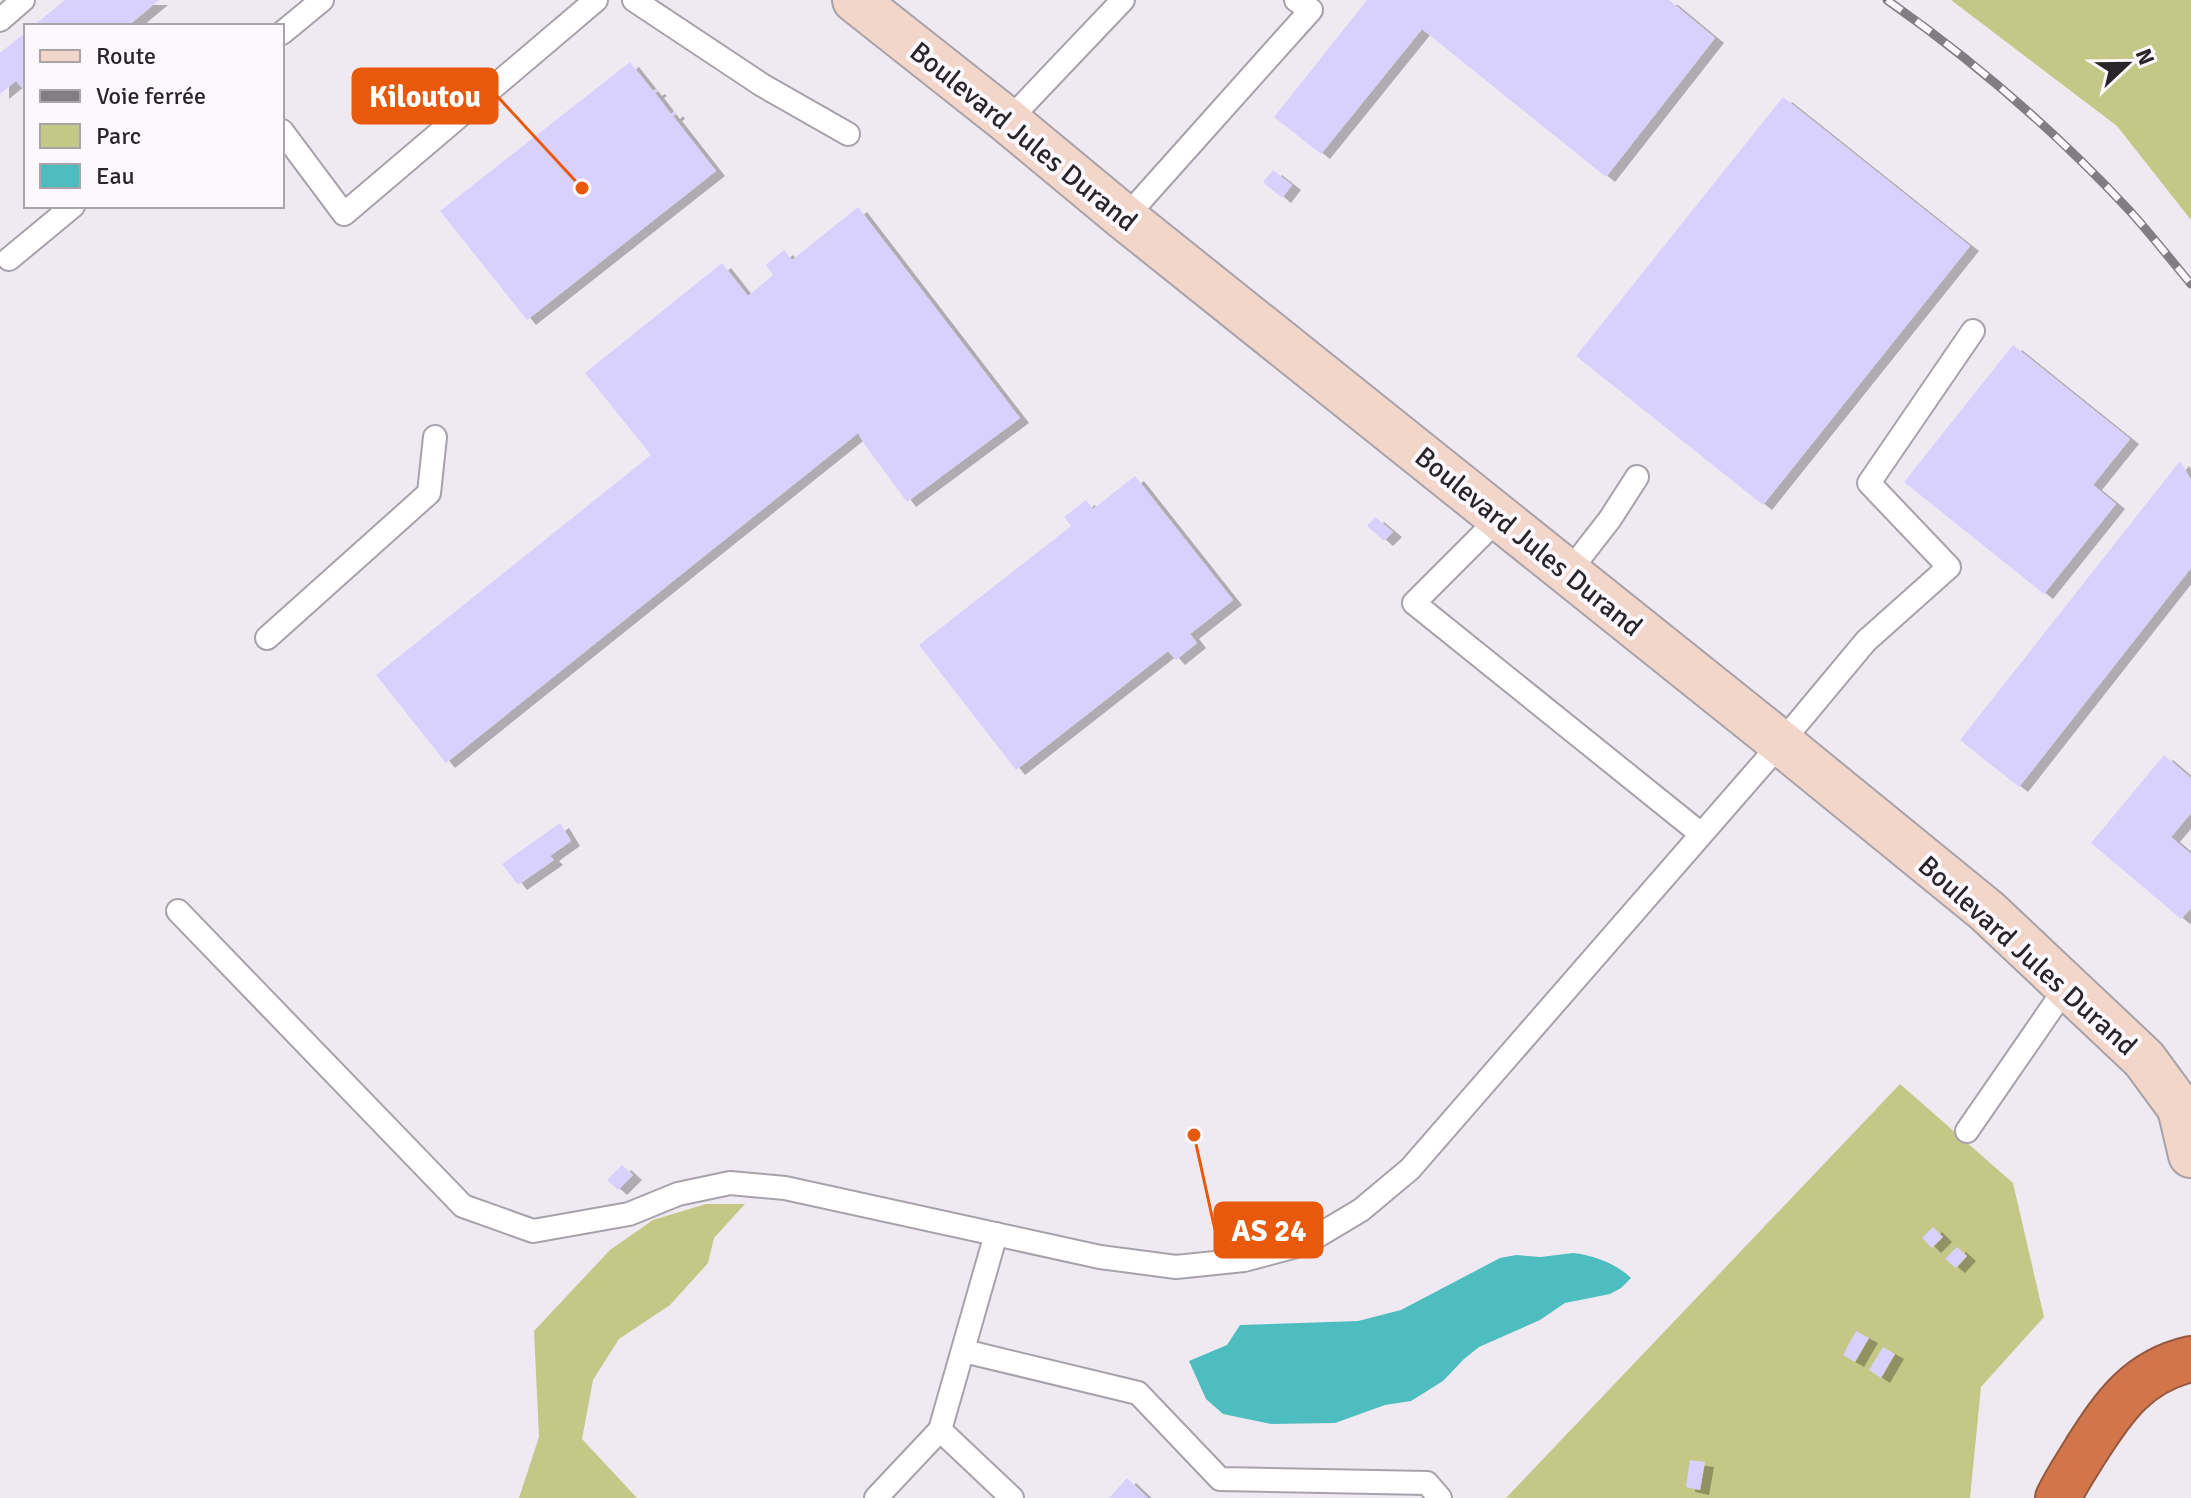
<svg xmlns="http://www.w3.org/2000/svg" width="2191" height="1498" font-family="Signika,sans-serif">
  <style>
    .green { fill: #c4c786 }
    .water { fill: #4dbdc0 }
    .building { fill: #d9d1fd; filter: url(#shadow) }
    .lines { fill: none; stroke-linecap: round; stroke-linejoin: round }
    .lane-casing { stroke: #a7a2a9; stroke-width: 26 }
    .secondary-casing { stroke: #a7a2a9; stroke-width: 48 }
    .highway-casing { stroke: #96593f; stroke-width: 48 }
    .lane { stroke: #fff; stroke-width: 22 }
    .secondary { stroke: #f2d6c9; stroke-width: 44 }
    .highway { stroke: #d2754b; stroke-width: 44 }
    .rail-casing { stroke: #817e83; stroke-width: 9 }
    .rail { stroke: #fdf8fe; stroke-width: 6; stroke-dasharray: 18; stroke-linecap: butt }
    .labels { text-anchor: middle; stroke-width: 8; stroke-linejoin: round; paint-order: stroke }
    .street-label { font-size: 28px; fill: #282629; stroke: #fdf8fe }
    .leader { fill: none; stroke: #e8590c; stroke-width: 3 }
    .callout-dot { fill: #e8590c; stroke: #fdf8fe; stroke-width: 3 }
    .callout { fill: #e8590c; stroke: #e8590c; stroke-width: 3 }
    .callout-label { font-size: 30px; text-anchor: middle; font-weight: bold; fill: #fff }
  </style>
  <defs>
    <filter id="shadow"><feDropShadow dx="9" dy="5" stdDeviation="0" flood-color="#0004"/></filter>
  </defs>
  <rect width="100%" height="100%" fill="#efeaf1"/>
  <g class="green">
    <path d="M1951,0H2191V220L2117,126Z"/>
    <path d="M1900,1084L2013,1183L2044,1317L1981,1387L1970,1498H1506Z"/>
    <path d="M706,1204H745L714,1238L708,1263L670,1305L619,1339L593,1380L582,1439L637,1498H519L539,1437L534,1331L610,1250L653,1220Z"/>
  </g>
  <path class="water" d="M1573,1253C1593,1255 1617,1264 1631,1278L1621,1288L1610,1294L1565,1303L1540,1320L1479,1347L1464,1359L1443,1381L1411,1401L1385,1405L1335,1423L1271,1424L1223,1414L1206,1399L1189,1361L1227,1345L1240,1325L1358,1321L1401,1310L1500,1258L1516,1255L1541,1257Z"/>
  <g class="building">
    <path d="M65,0H159L128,26H33Z"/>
    <path d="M1367,0H1669L1715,38L1606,177L1422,29L1321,154L1274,117Z"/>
    <path d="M26,32V92L16,81L0,94V53Z"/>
    <path d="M630,62L653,91L656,89L658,91L655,93L671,114L674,111L676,114L673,116L716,171L527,320L440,211Z"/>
    <path d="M1783,97L1970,246L1763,505L1576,356Z"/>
    <path d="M1273,170L1292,185L1282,198L1263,182Z"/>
    <path d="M858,207L1020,418L907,502L865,445L858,433L446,763L376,675L651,455L585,373L722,263L748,296L773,275L766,265L784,250L792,260Z"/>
    <path d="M2013,345L2130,439L2093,485L2116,504L2044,594L1904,482Z"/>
    <path d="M2180,461L2191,480V568L2019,787L1960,740Z"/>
    <path d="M1135,476L1233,600L1190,634L1197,643L1176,660L1168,651L1016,770L919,645L1071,526L1064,517L1086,500L1093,509Z"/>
    <path d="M1375,517L1393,532L1384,541L1367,526Z"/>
    <path d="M2164,755L2191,778V813L2171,837L2191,854V908L2181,919L2091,843Z"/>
    <path d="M560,823L571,841L550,856L554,860L518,885L502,864Z"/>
    <path d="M622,1165L633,1175L618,1190L607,1180Z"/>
    <path d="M1933,1227L1943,1237L1932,1248L1922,1238Z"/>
    <path d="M1957,1247L1967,1256L1956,1268L1945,1259Z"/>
    <path d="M1856,1331L1869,1338L1855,1362L1843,1355Z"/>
    <path d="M1883,1347L1895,1354L1881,1378L1869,1370Z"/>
    <path d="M1690,1460L1705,1462L1700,1490L1686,1487Z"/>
    <path d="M1127,1478L1148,1498H1109Z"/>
  </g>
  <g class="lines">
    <defs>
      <g id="lane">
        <path d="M634,0L762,85L848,134"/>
        <path d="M0,20L23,0"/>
        <path d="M282,33L322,0"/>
        <path d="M1008,121L1123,0"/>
        <path d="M282,131L344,214L596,0"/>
        <path d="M1125,218L1311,10L1296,0"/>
        <path d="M9,259L73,206"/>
        <path d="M1499,518L1414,603L1701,834"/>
        <path d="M1568,573L1610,519L1637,477"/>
        <path d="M267,638L429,493L435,437"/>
        <path d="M178,911L463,1206L533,1231L629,1214L678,1194L730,1183L785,1188L1100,1257L1176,1267L1244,1260L1304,1244L1361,1210L1410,1169L1781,743L1866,641L1949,567L1869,483L1973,331"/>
        <path d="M1967,1131L2067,986"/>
        <path d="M964,1351L1138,1393L1220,1479L1427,1483L1440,1498"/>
        <path d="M940,1430L1012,1498"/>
        <path d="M876,1498L940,1430L996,1234"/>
      </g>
      <g id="secondary">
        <path d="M855,0L1008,121L1125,218L1781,743L1987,911L2144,1059L2180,1108L2191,1116"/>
        <path d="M2180,1108L2191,1155"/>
      </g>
      <path id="highway" d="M2058,1498C2066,1481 2077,1465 2086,1450C2114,1406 2138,1371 2191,1359"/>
    </defs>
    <use href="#lane" class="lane-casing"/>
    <use href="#secondary" class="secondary-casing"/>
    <use href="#highway" class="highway-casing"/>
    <use href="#lane" class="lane"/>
    <use href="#secondary" class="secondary"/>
    <use href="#highway" class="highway"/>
    <defs>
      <path id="rail" d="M1887,0C1974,61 2055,131 2128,209C2150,233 2170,259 2191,284"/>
    </defs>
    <use href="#rail" class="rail-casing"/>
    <use href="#rail" class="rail"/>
  </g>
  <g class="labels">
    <g class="street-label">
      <text transform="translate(1024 136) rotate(39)" y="10">Boulevard Jules Durand</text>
      <text transform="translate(1529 541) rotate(39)" y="10">Boulevard Jules Durand</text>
      <text transform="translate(2028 955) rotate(42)" y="10">Boulevard Jules Durand</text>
    </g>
  </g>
  <path class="leader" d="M582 188L497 96M1194 1135L1215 1230"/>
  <g class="callout-dot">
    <circle cx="582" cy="188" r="8"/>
    <circle cx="1194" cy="1135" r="8"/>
  </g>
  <g class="callout">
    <rect x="353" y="69" width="144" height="54" rx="8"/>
    <rect x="1215" y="1203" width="107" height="54" rx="8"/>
  </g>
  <g class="callout-label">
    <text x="425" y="107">Kiloutou</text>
    <text x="1269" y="1241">AS 24</text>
  </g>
  <rect x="24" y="24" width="260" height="184" fill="#fdf8fe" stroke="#a8a4a9" stroke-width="2"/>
  <rect x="40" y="50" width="40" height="12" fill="#f2d6c9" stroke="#a8a4a9" stroke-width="2"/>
  <text x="96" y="64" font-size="24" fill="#282629">Route</text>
  <rect x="40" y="90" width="40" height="12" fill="#817e83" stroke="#a8a4a9" stroke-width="2"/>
  <text x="96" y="104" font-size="24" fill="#282629">Voie ferrée</text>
  <rect x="40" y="124" width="40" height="24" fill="#c4c786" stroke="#a8a4a9" stroke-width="2"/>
  <text x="96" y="144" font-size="24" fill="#282629">Parc</text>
  <rect x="40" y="164" width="40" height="24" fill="#4dbdc0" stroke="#a8a4a9" stroke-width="2"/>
  <text x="96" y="184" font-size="24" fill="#282629">Eau</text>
  <g transform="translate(2127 64) rotate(68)" stroke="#fdf8fe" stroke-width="6" paint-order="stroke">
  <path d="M0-6L14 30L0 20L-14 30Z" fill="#282629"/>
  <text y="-12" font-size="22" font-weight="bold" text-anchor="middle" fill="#282629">N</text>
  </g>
</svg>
